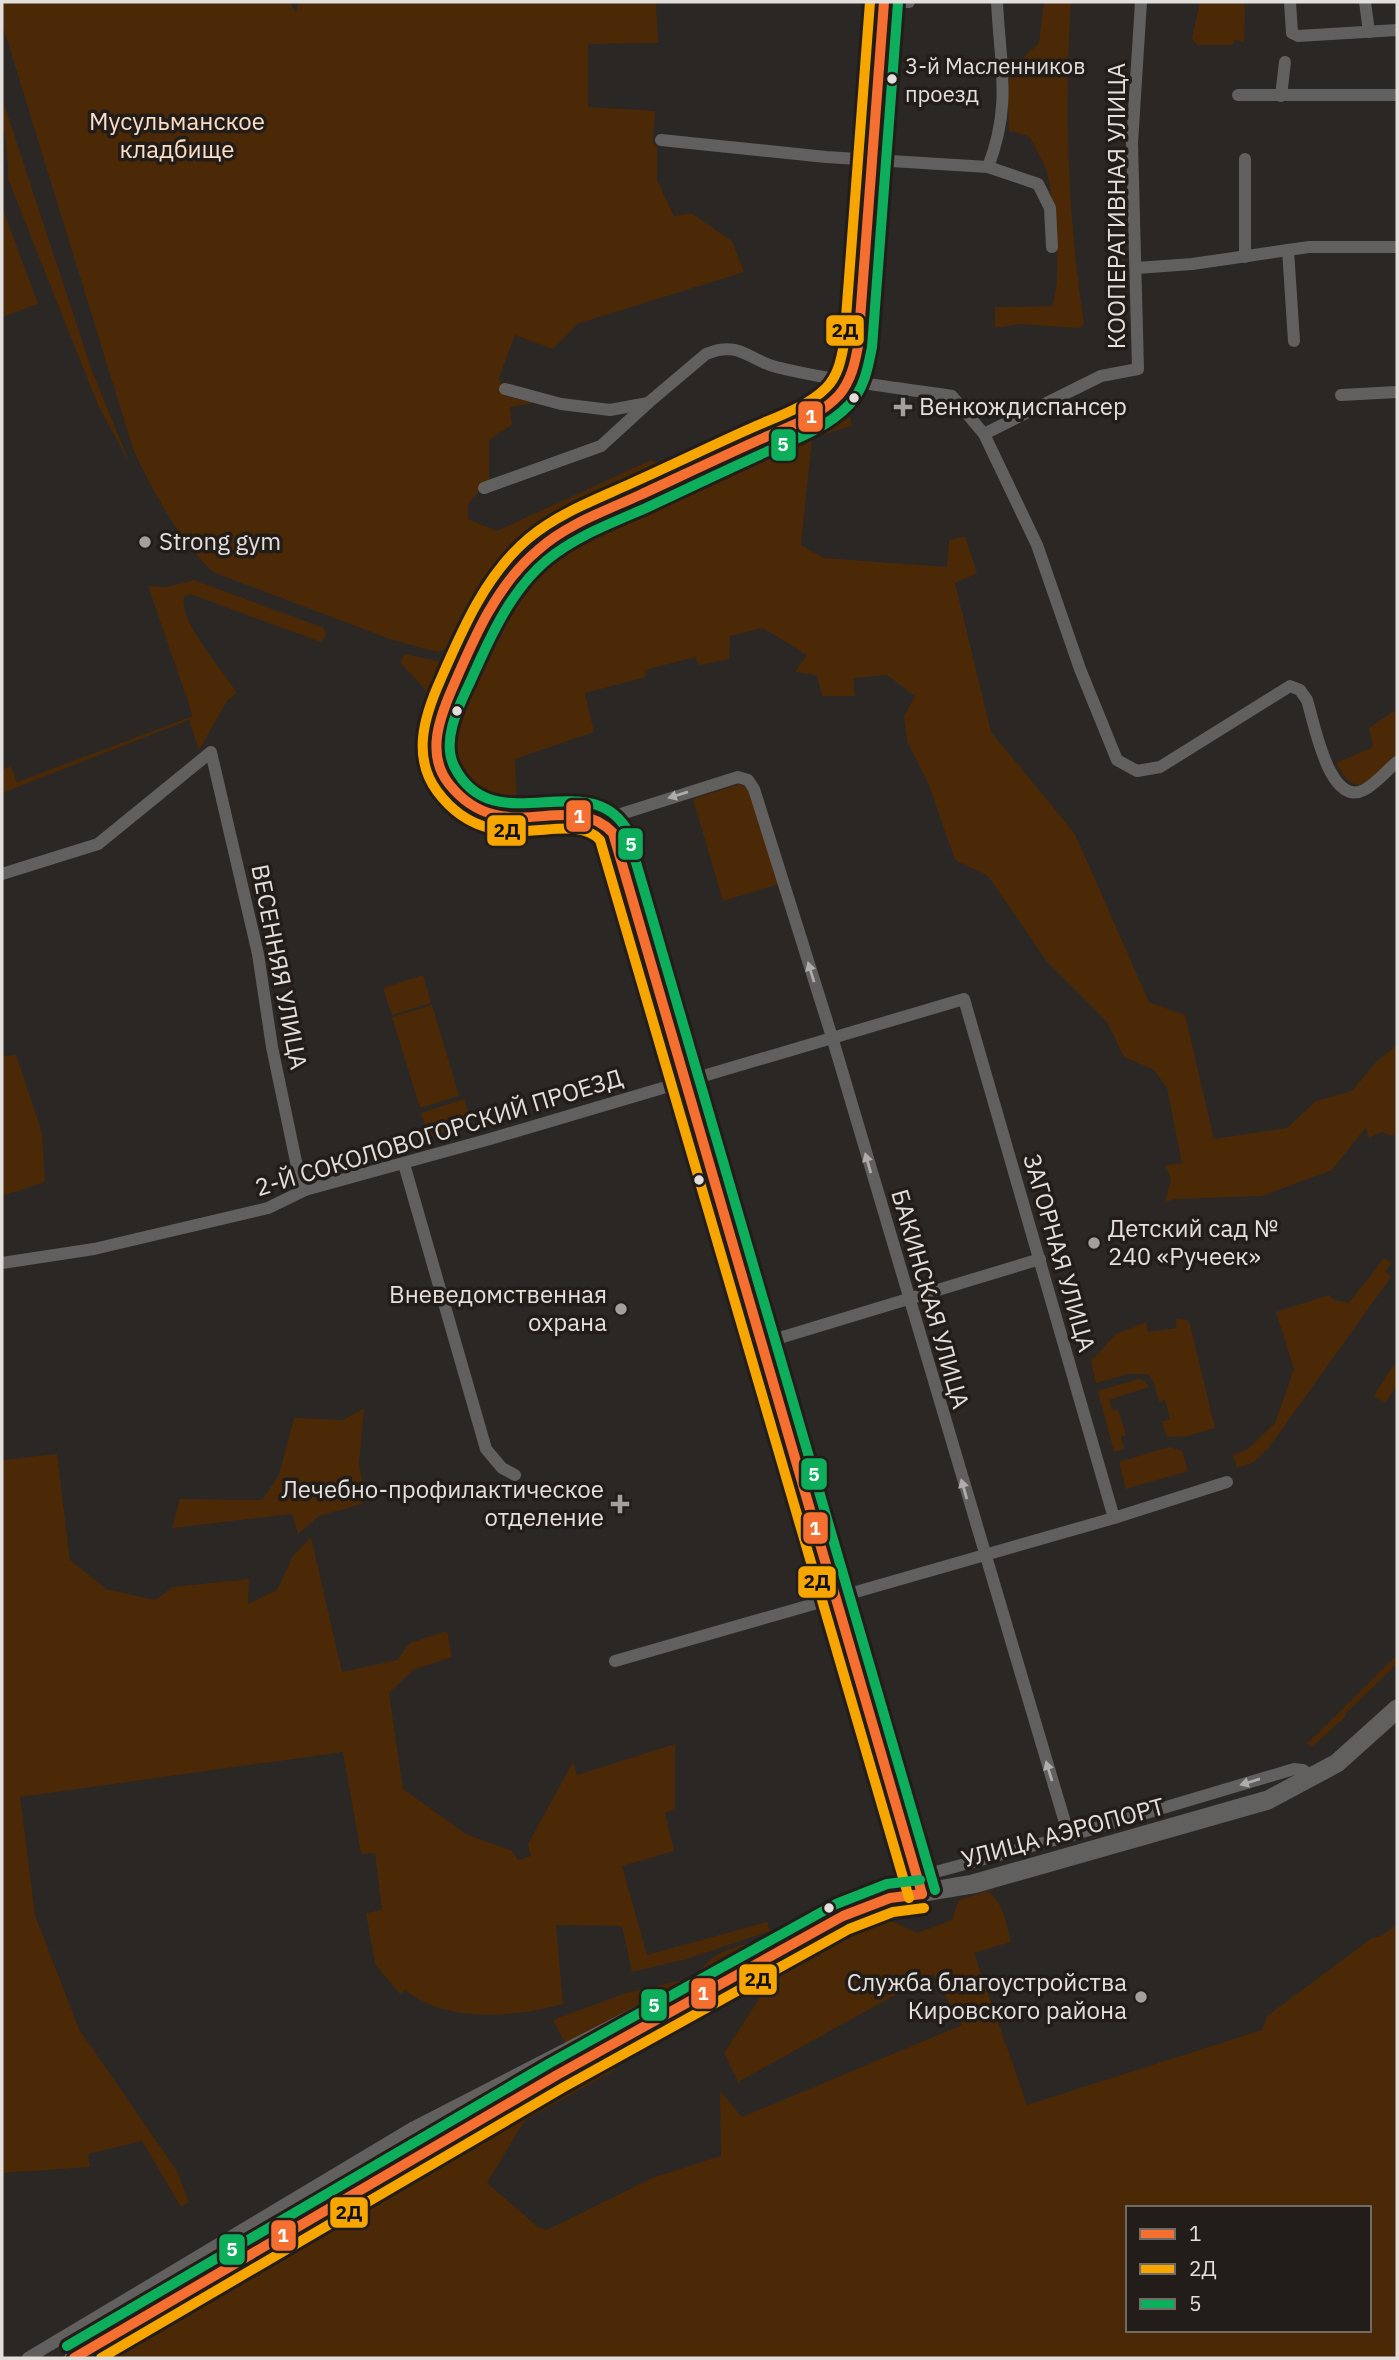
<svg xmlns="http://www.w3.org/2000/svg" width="1399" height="2360" font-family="'IBM Plex Sans',sans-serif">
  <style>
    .green { fill: #4b2906; fill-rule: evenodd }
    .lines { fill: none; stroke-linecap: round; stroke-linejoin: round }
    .street { stroke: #61605f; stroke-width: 12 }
    .primary { stroke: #62605f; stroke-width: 19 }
    .bus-1-casing { stroke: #231d19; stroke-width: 16 }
    .bus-2-casing { stroke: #231d19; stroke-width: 16 }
    .bus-3-casing { stroke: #231d19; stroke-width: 16 }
    .bus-1 { stroke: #f46f30; stroke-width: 10 }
    .bus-2 { stroke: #f7a600; stroke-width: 10 }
    .bus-3 { stroke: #0daf5c; stroke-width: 10 }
    .oneway { fill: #afacab }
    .bus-dot { fill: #e3dfdd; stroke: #231d19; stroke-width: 2.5 }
    .poi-dot { fill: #a29f9d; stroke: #231d19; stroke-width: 2.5 }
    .labels { text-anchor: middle; stroke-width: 7; stroke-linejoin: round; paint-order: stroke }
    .bus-label { font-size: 22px; fill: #e3dfdd; stroke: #231d19; text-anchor: start }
    .park-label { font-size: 24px; fill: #fcdec6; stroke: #231d19 }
    .street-label { font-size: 24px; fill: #e3dfdd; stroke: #231d19 }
    .poi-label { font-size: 24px; fill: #e3dfdd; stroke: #231d19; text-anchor: start }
    .line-badge { stroke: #231d19; stroke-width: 2.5 }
    .badge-label { font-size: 19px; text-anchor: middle; font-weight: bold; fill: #fff }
    .pale-badge-label { font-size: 19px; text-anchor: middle; font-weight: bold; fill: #111 }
  </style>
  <rect width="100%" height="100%" fill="#2a2725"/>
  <g class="green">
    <path d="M2,2H290L296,13L298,2H656L658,43L588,44V107L655,111L653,143L657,147V180L674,216L691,213L732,241L744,272L577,324L552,349L515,335L499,378L505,396L534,403L510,407L512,425L489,440V480L468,504V519L497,531L651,460L671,470L616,492L534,538L511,559L469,629L453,647L437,652L390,639L213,572C181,544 151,488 133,449L2,23Z"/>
    <path d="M1044,2H1071C1064,109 1068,218 1084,324L1078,328L1020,324L995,328V307L1052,306C1063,280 1054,200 1047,172C1043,160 1035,148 1030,137L1009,130C1008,80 1000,78 1039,43Z"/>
    <path d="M1200,2H1245L1244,42L1235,40L1232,45H1197L1192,38Z"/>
    <path d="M2,98L92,371L130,464L98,405L8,179C9,151 2,126 2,98Z"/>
    <path d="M2,207L38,304L2,317Z"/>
    <path d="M841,410L851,419V426L812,438L801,545L824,558L947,567L949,540L965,536L977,573L955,583L991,732L1075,834L1149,1002L1185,1015L1214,1139L1287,1128L1316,1101L1352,1091L1376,1062L1397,1045V1128L1393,1136L1381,1132L1369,1138L1366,1127L1332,1170L1262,1196L1176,1199L1165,1202L1171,1179L1165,1165L1182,1163L1167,1088L1154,1070L1124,1057L1107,1022L1048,963L988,876L955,860L929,785L907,741L904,716L915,696L887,675L853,678L855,696H822L817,675L795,672L807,655L763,628L730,636L729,659L699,665L695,657L645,670L646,677L585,693L594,732L515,759L517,809L487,805L473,794L452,763L448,749L449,730L470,675L520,585L542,559L579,533L799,433Z"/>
    <path d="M194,580L324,628L326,635L321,642L190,594L184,597C178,621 224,671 237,693L227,701L199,750L189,720L2,793V770L11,766L17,782L193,716L148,586L166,587Z"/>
    <path d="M405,654L446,663L432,697L400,662Z"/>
    <path d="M1397,709V755L1363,785C1348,786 1343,775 1336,763L1373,747L1369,728Z"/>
    <path d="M740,784L750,791L779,884L723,901L693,799Z"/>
    <path d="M423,975L431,1003L392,1015L383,988Z"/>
    <path d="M432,1005L459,1096L420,1108L392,1017Z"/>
    <path d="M2,1053L5,1056L16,1055L42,1133L45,1182L2,1196Z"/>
    <path d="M464,1099L472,1123L429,1137L421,1113Z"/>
    <path d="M1384,1258L1392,1263L1385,1271L1391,1277L1270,1446L1254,1462L1237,1468L1233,1455L1248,1449L1275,1423L1294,1369L1276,1312L1329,1295L1334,1300L1349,1303Z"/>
    <path d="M1176,1318L1189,1321L1215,1428L1187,1436L1167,1437L1162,1422L1170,1419L1165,1400L1159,1402L1154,1383L1148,1374H1128L1096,1383L1091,1361L1116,1334L1146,1322L1148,1332L1177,1328Z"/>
    <path d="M1393,1366L1397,1369V1385L1385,1403L1374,1396Z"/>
    <path d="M1139,1379L1145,1381L1149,1387L1109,1400L1113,1411L1118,1409L1126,1435L1121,1437L1124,1449L1114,1452L1098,1391Z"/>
    <path d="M364,1408L359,1463L365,1499L361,1504L319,1516L298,1534L292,1514L172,1528L180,1499L262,1500L279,1475L294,1418L343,1420Z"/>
    <path d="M1169,1447L1182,1451L1188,1471L1126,1489L1119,1462Z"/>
    <path d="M57,1454L70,1560L106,1589L155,1600L173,1587L249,1579L248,1604L277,1590L293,1556L311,1537L342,1672L397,1660L410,1643L447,1631L452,1657L413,1670L389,1693L403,1789L466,1834L512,1851L518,1860L531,1856L528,1844L573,1762L577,1775L675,1744V1809L665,1813L674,1851L622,1866L647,1955L767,1922L770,1931L683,1960L632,1972L622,1926L556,1925L563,2004C514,2018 446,2023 405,1990L400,1994L375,1964L366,1913L382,1910L375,1853L361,1854L343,1752L20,1797L35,1915L79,2029L177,2171L189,2202L181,2207L142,2141L88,2154L90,2167L2,2173V1460Z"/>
    <path d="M1397,1655V1664L1345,1714L1346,1716L1312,1747L1307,1744Z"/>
    <path d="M987,1891C1004,1902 1006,1923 1011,1942L974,1953L1027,2105L1262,2030L1267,2016L1372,1938L1381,1936L1397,1925V2358H101L611,2059L615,2070L525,2120L487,2183L538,2227L547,2230L652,2178L721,2156L720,2091L742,2117L962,2025L933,1974L738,2082L724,2053L781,1965L842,1934L875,1922L889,1920L917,1933L952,1920L959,1900ZM1128,2208H1369V2330H1128Z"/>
    <path d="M772,1940L703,1976L701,1971C715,1948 747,1943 772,1940Z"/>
    <path d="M679,1981L683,1985L566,2045L553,2020L626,1993Z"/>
  </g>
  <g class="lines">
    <g class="street">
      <path d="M895,2H909"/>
      <path d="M1290,2L1292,33L1298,36L1397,30"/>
      <path d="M1365,2L1369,32"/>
      <path d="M1238,95H1397"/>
      <path d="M1281,96L1285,62"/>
      <path d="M661,140L826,157L988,167L1038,184L1050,208L1052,247"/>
      <path d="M1245,159V257"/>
      <path d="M988,167C1012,105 1000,65 997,2"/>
      <path d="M1288,250L1294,341"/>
      <path d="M1137,268L1192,264L1309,247H1397"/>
      <path d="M505,389L561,404L610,410L648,403L706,354C739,340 749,360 776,367C833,381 894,387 952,396L984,434L1037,545L1080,669L1117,760L1137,771L1160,767L1290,686L1300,690L1307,700C1314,722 1329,808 1364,790C1376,784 1387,770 1397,762"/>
      <path d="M1341,395L1397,392"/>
      <path d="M984,434L1101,376L1138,369L1132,143L1141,2"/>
      <path d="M484,488L601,446L648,403"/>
      <path d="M602,820L738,777L748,780L754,789L832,1037L1069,1836"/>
      <path d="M2,874L98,844L211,752L258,954L272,1047L299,1176L305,1190"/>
      <path d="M404,1164L486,1449L502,1468L515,1475"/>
      <path d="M2,1263L94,1249L268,1208L305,1190L490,1139L964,999L1114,1518"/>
      <path d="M763,1343L1040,1259"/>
      <path d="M615,1661L1114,1518L1227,1482"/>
      <path d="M917,1877L1069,1836L1294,1769L1303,1770L1313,1778"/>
      <path d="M28,2358L414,2127L696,1982"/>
    </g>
    <g class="primary">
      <path d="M884,2L858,346C851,394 836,402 795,424C743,447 691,471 640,495C605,511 566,525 537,550C498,582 469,649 449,695C434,733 425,765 461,796C473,807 486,816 502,818C533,823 594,801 613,833L922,1894"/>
      <path d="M74,2358L557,2075L843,1916L890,1898L973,1884L1268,1800L1337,1763L1397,1709"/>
    </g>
    <defs>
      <g id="bus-1">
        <path d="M884,2L858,346C855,363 851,381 839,395C819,417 787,427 761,439C721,457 681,476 640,495C605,511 567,524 538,550C496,585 473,640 452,689C439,719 426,755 449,784C503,852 570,787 613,833L922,1894"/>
        <path d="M74,2358L557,2075L843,1916L890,1898L922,1894"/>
      </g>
      <g id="bus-2">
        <path d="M870,2L844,344C841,360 838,376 826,388C806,408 773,418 747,430C709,447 670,466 632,483C597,499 559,513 529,538C486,574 462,630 440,681C424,717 412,757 437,791C492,866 569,806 600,840L909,1898"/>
        <path d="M101,2358L564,2087L849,1929L893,1912L924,1908"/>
      </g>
      <g id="bus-3">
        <path d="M898,3L872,347C868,368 864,389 849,405C827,428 794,440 766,452C726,470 686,489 646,508C612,523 576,536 547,560C511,590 490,637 471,680C460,704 441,739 454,766C492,844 586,765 626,828L935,1890"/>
        <path d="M67,2346L550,2063L836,1904L887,1884L920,1880"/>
      </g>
    </defs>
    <use href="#bus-1" class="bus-1-casing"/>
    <use href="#bus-2" class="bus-2-casing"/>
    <use href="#bus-3" class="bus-3-casing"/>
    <use href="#bus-1" class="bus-1"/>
    <use href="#bus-2" class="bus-2"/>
    <use href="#bus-3" class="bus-3"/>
  </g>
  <defs><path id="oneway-solid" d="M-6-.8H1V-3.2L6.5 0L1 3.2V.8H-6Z" transform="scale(1.75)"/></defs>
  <g class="oneway">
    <use href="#oneway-solid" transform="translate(678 795) rotate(163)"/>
    <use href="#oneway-solid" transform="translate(811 972) rotate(-107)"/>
    <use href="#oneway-solid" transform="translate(868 1163) rotate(-106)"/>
    <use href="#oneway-solid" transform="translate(964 1489) rotate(-106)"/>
    <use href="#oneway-solid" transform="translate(1049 1771) rotate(-107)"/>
    <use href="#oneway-solid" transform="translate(1250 1782) rotate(163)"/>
  </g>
  <g class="bus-dot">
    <circle cx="892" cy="79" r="6"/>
    <circle cx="854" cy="398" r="6"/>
    <circle cx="457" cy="711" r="6"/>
    <circle cx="699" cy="1180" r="6"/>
    <circle cx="829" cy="1908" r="6"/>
  </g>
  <g class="poi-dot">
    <path d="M899.5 396.5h7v7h7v7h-7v7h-7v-7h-7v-7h7z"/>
    <circle cx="145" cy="542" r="7"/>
    <circle cx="1094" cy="1243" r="7"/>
    <circle cx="621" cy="1309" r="7"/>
    <path d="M616.5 1493.5h7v7h7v7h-7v7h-7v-7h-7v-7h7z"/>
    <circle cx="1141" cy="1997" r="7"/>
  </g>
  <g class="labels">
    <g class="bus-label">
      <text x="905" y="74">3-й Масленников<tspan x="905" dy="28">проезд</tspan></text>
    </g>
    <g class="park-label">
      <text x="177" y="130">Мусульманское<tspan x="177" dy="28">кладбище</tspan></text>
    </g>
    <g class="street-label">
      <text transform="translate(1117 206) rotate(-90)" y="8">КООПЕРАТИВНАЯ УЛИЦА</text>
      <text transform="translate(279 967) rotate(79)" y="8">ВЕСЕННЯЯ УЛИЦА</text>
      <text transform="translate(439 1133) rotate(-17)" y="8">2-Й СОКОЛОВОГОРСКИЙ ПРОЕЗД</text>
      <text transform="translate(1059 1253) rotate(74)" y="8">ЗАГОРНАЯ УЛИЦА</text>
      <text transform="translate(930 1299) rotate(74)" y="8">БАКИНСКАЯ УЛИЦА</text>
      <text transform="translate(1063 1833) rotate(-15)" y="8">УЛИЦА АЭРОПОРТ</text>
    </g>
    <g class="poi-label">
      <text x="919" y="415">Венкождиспансер</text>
      <text x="159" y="550">Strong gym</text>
      <text x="1108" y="1237">Детский сад №<tspan x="1108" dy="28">240 «Ручеек»</tspan></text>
      <text x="607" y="1303" text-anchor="end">Вневедомственная<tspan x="607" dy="28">охрана</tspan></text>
      <text x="604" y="1498" text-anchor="end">Лечебно-профилактическое<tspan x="604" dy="28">отделение</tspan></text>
      <text x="1127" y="1991" text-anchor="end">Служба благоустройства<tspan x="1127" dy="28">Кировского района</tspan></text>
    </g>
  </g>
  <g class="line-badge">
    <rect x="825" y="314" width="40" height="33" rx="7" fill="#f7a600"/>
    <rect x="797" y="400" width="27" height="33" rx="7" fill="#f46f30"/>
    <rect x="770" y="428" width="27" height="34" rx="7" fill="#0daf5c"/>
    <rect x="565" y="799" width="27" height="34" rx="7" fill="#f46f30"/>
    <rect x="486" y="814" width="41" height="33" rx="7" fill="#f7a600"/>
    <rect x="617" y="827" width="27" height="34" rx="7" fill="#0daf5c"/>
    <rect x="800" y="1457" width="28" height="34" rx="7" fill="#0daf5c"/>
    <rect x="802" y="1511" width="27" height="34" rx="7" fill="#f46f30"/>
    <rect x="797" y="1565" width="40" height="34" rx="7" fill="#f7a600"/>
    <rect x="738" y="1963" width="40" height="33" rx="7" fill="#f7a600"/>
    <rect x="690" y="1977" width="27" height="33" rx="7" fill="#f46f30"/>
    <rect x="640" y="1988" width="28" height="34" rx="7" fill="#0daf5c"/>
    <rect x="329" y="2196" width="40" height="33" rx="7" fill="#f7a600"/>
    <rect x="270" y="2219" width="27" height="33" rx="7" fill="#f46f30"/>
    <rect x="218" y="2233" width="28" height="33" rx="7" fill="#0daf5c"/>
  </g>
  <g class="badge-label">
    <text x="811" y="423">1</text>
    <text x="783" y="451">5</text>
    <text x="579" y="823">1</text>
    <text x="631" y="851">5</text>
    <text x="814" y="1481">5</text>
    <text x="815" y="1535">1</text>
    <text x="703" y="2000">1</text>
    <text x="654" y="2012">5</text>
    <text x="283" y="2242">1</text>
    <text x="232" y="2256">5</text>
  </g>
  <g class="pale-badge-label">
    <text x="845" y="337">2Д</text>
    <text x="507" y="837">2Д</text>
    <text x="817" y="1588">2Д</text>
    <text x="758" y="1986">2Д</text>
    <text x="349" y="2219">2Д</text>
  </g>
  <rect width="1399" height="2360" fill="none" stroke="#e3dfdd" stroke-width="7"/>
  <rect x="1126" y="2206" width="245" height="126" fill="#231d19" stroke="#706b67" stroke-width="2"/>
  <rect x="1140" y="2229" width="35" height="10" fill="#f46f30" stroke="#706b67" stroke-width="2"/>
  <text x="1189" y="2241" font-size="21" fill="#e3dfdd">1</text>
  <rect x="1140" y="2264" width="35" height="10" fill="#f7a600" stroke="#706b67" stroke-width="2"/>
  <text x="1189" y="2276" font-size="21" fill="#e3dfdd">2Д</text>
  <rect x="1140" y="2299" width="35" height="10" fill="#0daf5c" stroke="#706b67" stroke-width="2"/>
  <text x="1189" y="2311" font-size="21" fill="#e3dfdd">5</text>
</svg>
